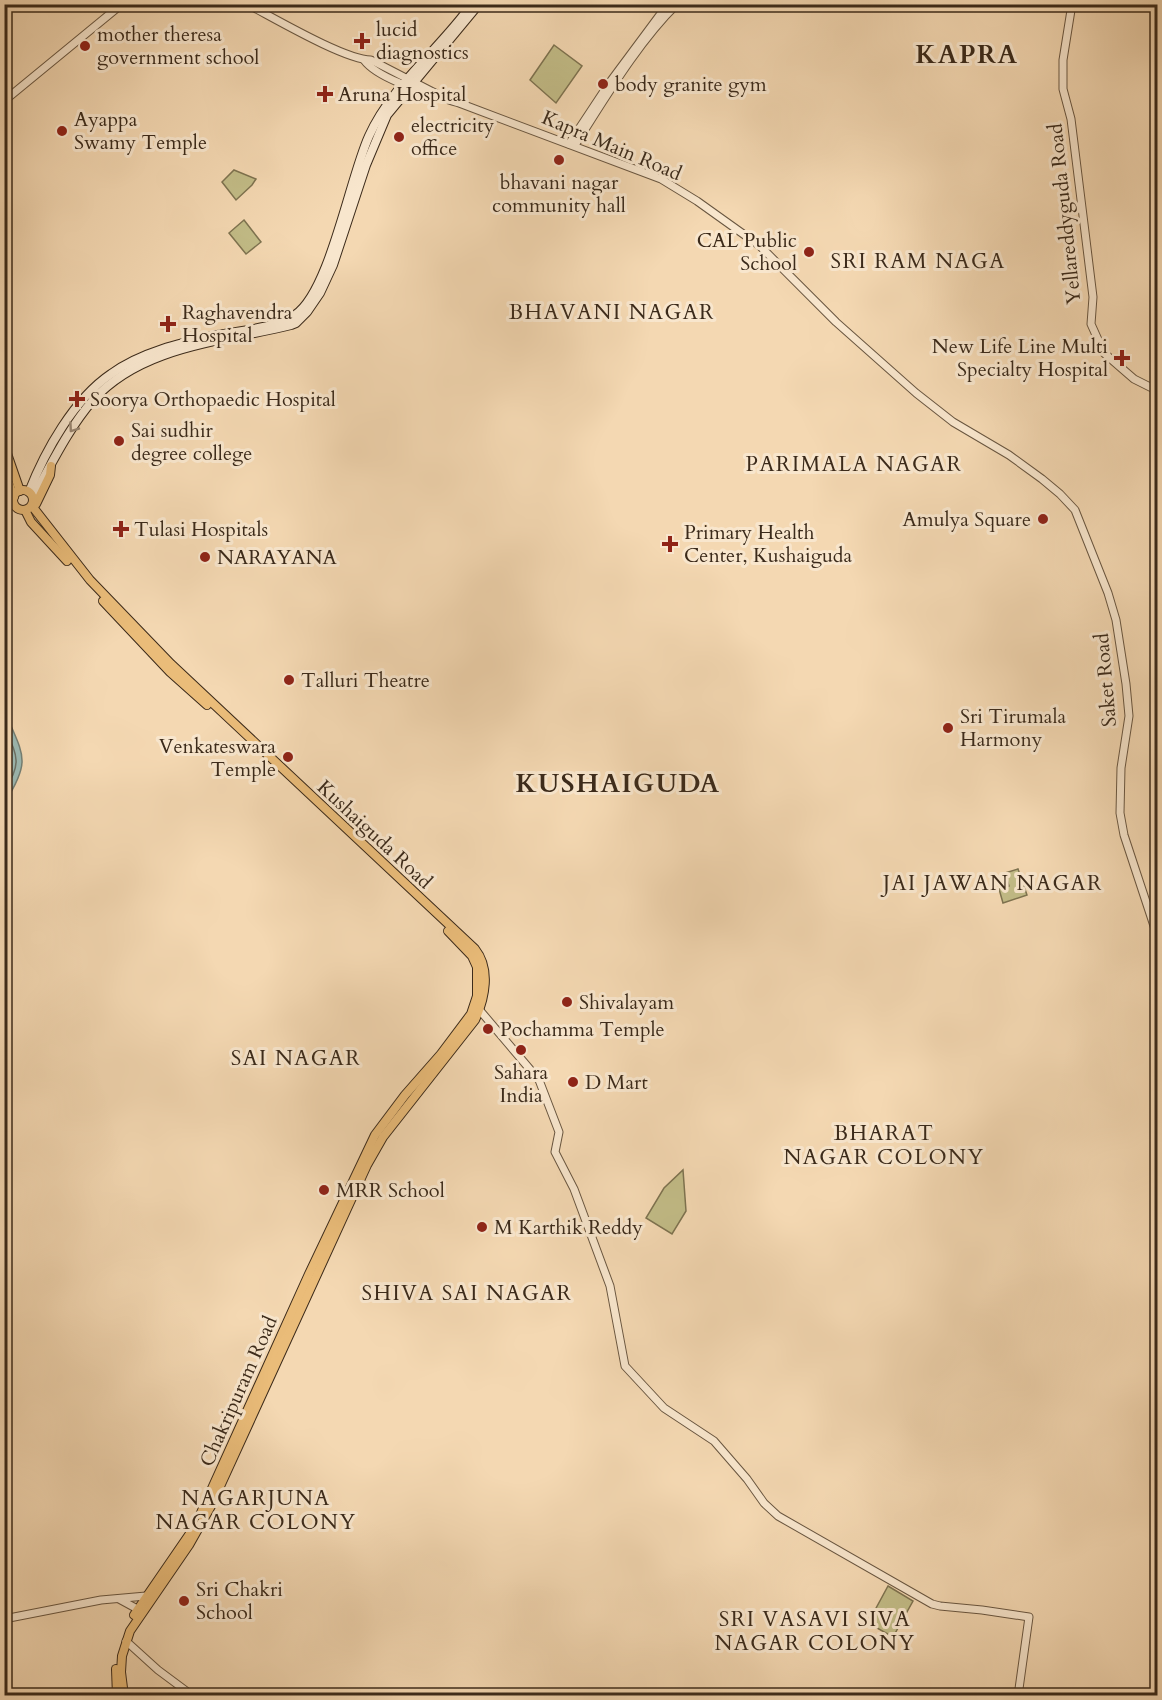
<svg xmlns="http://www.w3.org/2000/svg" width="1162" height="1700" font-family="Cardo,serif">
  <style>
    .green { fill: #c2bc87; stroke: #7e7350; stroke-width: 1.5 }
    .water { fill: #9cb9b2; stroke: #758075; stroke-width: 1.5 }
    .lines { fill: none; stroke-linecap: round; stroke-linejoin: round }
    .shore { stroke: #6c7266; stroke-width: 1.5 }
    .tertiary-casing { stroke: #695640; stroke-width: 9 }
    .secondary-casing { stroke: #3b2a1a; stroke-width: 10 }
    .primary-casing { stroke: #3b2a1a; stroke-width: 10 }
    .tertiary { stroke: #f8e6cd; stroke-width: 7 }
    .secondary { stroke: #f8e6cd; stroke-width: 8 }
    .primary { stroke: #eabc79; stroke-width: 8 }
    .oneway { stroke: #9a8874 }
    .poi-dot { fill: #8f2418; stroke: #f8e6cd; stroke-width: 2 }
    .labels { text-anchor: middle; stroke-width: 6; stroke-linejoin: round; paint-order: stroke }
    .poi-label { font-size: 20px; fill: #3b2a1a; stroke: #f8e6cd; text-anchor: start }
    .street-label { font-size: 20px; fill: #3b2a1a; stroke: #f8e6cd }
    .neighbourhood-label { font-size: 21px; letter-spacing: 1.5px; fill: #3b2a1a; stroke: #f8e6cd }
    .district-label { font-size: 26px; font-weight: bold; letter-spacing: 1.5px; fill: #3b2a1a; stroke: #f8e6cd }
  </style>
  <rect width="100%" height="100%" fill="#f4d8b2"/>
  <filter id="stains"><feTurbulence type="fractalNoise" baseFrequency=".00333" numOctaves="4"/><feColorMatrix values="0 0 0 0 .2 0 0 0 0 .09 0 0 0 0 .02 0 0 0 .5 -.17"/></filter>
  <radialGradient id="worn" r=".72"><stop offset=".6" stop-color="#630" stop-opacity="0"/><stop offset="1" stop-color="#630" stop-opacity=".3"/></radialGradient>
  <g class="green">
    <path d="M554,45L582,66L556,103L530,80Z"/>
    <path d="M234,170L256,179L252,185L236,200L222,182Z"/>
    <path d="M244,220L261,242L246,254L229,233Z"/>
    <path d="M1018,869L1027,895L1003,903L999,889L1009,886L1005,873Z"/>
    <path d="M683,1170L686,1211L672,1234L646,1218L664,1188Z"/>
    <path d="M888,1586L913,1601L893,1637L868,1623Z"/>
  </g>
  <path class="water" d="M5,712C23,755 32,760 5,802Z"/>
  <g class="lines">
    <path class="shore" d="M4,727C17,755 23,763 4,791"/>
    <defs>
      <g id="tertiary">
        <path d="M247,4C274,18 345,60 371,60L435,93"/>
        <path d="M1072,4L1063,60V89L1071,119L1086,240L1093,297L1091,324L1104,353L1134,379L1158,391"/>
        <path d="M364,60C379,81 435,95 459,103L661,179L697,201L760,246L836,322L916,393L953,422L1009,455L1042,479L1060,494L1075,510L1108,593L1116,620L1126,684L1129,716L1121,768L1120,813L1124,835L1158,938"/>
        <path d="M4,101L122,4"/>
        <path d="M569,144L610,82L665,8L670,4"/>
        <path d="M575,145C604,100 638,42 677,4"/>
        <path d="M477,1007L539,1080L559,1132L555,1152L574,1189L610,1286L625,1366L664,1408L714,1441L747,1479L764,1503L778,1516L932,1604L940,1606L982,1610L1029,1617L1018,1696"/>
        <path d="M119,1599L141,1611"/>
        <path d="M4,1619L101,1600L146,1596L149,1598"/>
        <path d="M126,1641L158,1670L193,1696"/>
      </g>
      <g id="secondary">
        <path d="M29,492C45,451 74,399 111,374C141,352 181,343 217,335C239,331 276,328 295,315C330,292 350,177 369,136C392,85 440,49 472,4"/>
        <path d="M33,497C51,465 68,429 93,400C143,345 223,342 291,325L296,323L307,312L320,293L333,265L366,165L387,115L479,4"/>
      </g>
      <g id="primary">
        <path d="M4,445L20,491"/>
        <path d="M4,471L14,497"/>
        <circle cx="23" cy="500" r="10"/>
        <path d="M36,504L50,475L51,466"/>
        <path d="M32,506L90,580L171,664L475,949C491,969 485,998 475,1020L383,1137L367,1165L211,1506L189,1545L130,1631L122,1656L121,1672L124,1696"/>
        <path d="M25,510L31,522L67,561"/>
        <path d="M103,601L170,672L207,705"/>
        <path d="M200,1515L309,1274L375,1135L405,1095L441,1054L471,1014L477,996V967L472,956L448,931"/>
        <path d="M134,1615L191,1532"/>
        <path d="M116,1669L117,1696"/>
      </g>
    </defs>
    <use href="#tertiary" class="tertiary-casing"/>
    <use href="#secondary" class="secondary-casing"/>
    <use href="#primary" class="primary-casing"/>
    <use href="#tertiary" class="tertiary"/>
    <use href="#secondary" class="secondary"/>
    <use href="#primary" class="primary"/>
  </g>
  <defs><path id="oneway-chevron" d="M-2-3.5L2.5 0L-2 3.5" fill="none" stroke-width="1.6" stroke-linecap="round" stroke-linejoin="round" transform="scale(1.5)"/></defs>
  <use class="oneway" href="#oneway-chevron" transform="translate(73 428) rotate(125)"/>
  <g class="poi-dot">
    <path d="M359 32h6v6h6v6h-6v6h-6v-6h-6v-6h6z"/>
    <circle cx="85" cy="46" r="6"/>
    <circle cx="603" cy="84" r="6"/>
    <path d="M322 85h6v6h6v6h-6v6h-6v-6h-6v-6h6z"/>
    <circle cx="62" cy="131" r="6"/>
    <circle cx="399" cy="137" r="6"/>
    <circle cx="559" cy="160" r="6"/>
    <circle cx="809" cy="252" r="6"/>
    <path d="M165 315h6v6h6v6h-6v6h-6v-6h-6v-6h6z"/>
    <path d="M1119 349h6v6h6v6h-6v6h-6v-6h-6v-6h6z"/>
    <path d="M74 390h6v6h6v6h-6v6h-6v-6h-6v-6h6z"/>
    <circle cx="119" cy="441" r="6"/>
    <circle cx="1043" cy="519" r="6"/>
    <path d="M118 520h6v6h6v6h-6v6h-6v-6h-6v-6h6z"/>
    <path d="M667 535h6v6h6v6h-6v6h-6v-6h-6v-6h6z"/>
    <circle cx="205" cy="557" r="6"/>
    <circle cx="289" cy="680" r="6"/>
    <circle cx="948" cy="728" r="6"/>
    <circle cx="288" cy="757" r="6"/>
    <circle cx="567" cy="1002" r="6"/>
    <circle cx="488" cy="1029" r="6"/>
    <circle cx="521" cy="1050" r="6"/>
    <circle cx="573" cy="1082" r="6"/>
    <circle cx="324" cy="1190" r="6"/>
    <circle cx="482" cy="1227" r="6"/>
    <circle cx="184" cy="1601" r="6"/>
  </g>
  <g class="labels">
    <g class="poi-label">
      <text x="376" y="36">lucid<tspan x="376" dy="23">diagnostics</tspan></text>
      <text x="97" y="41">mother theresa<tspan x="97" dy="23">government school</tspan></text>
      <text x="615" y="91">body granite gym</text>
      <text x="338" y="101">Aruna Hospital</text>
      <text x="74" y="126">Ayappa<tspan x="74" dy="23">Swamy Temple</tspan></text>
      <text x="411" y="132">electricity<tspan x="411" dy="23">office</tspan></text>
      <text x="559" y="189" text-anchor="middle">bhavani nagar<tspan x="559" dy="23">community hall</tspan></text>
      <text x="797" y="247" text-anchor="end">CAL Public<tspan x="797" dy="23">School</tspan></text>
      <text x="182" y="319">Raghavendra<tspan x="182" dy="23">Hospital</tspan></text>
      <text x="1108" y="353" text-anchor="end">New Life Line Multi<tspan x="1108" dy="23">Specialty Hospital</tspan></text>
      <text x="90" y="406">Soorya Orthopaedic Hospital</text>
      <text x="131" y="437">Sai sudhir<tspan x="131" dy="23">degree college</tspan></text>
      <text x="1031" y="526" text-anchor="end">Amulya Square</text>
      <text x="134" y="536">Tulasi Hospitals</text>
      <text x="684" y="539">Primary Health<tspan x="684" dy="23">Center, Kushaiguda</tspan></text>
      <text x="217" y="564">NARAYANA</text>
      <text x="301" y="687">Talluri Theatre</text>
      <text x="960" y="723">Sri Tirumala<tspan x="960" dy="23">Harmony</tspan></text>
      <text x="276" y="753" text-anchor="end">Venkateswara<tspan x="276" dy="23">Temple</tspan></text>
      <text x="579" y="1009">Shivalayam</text>
      <text x="500" y="1036">Pochamma Temple</text>
      <text x="521" y="1079" text-anchor="middle">Sahara<tspan x="521" dy="23">India</tspan></text>
      <text x="585" y="1089">D Mart</text>
      <text x="336" y="1197">MRR School</text>
      <text x="494" y="1234">M Karthik Reddy</text>
      <text x="196" y="1596">Sri Chakri<tspan x="196" dy="23">School</tspan></text>
    </g>
    <g class="street-label">
      <text transform="translate(612 145) rotate(23)" y="7">Kapra Main Road</text>
      <text transform="translate(1064 214) rotate(-96)" y="7">Yellareddyguda Road</text>
      <text transform="translate(1105 680) rotate(-95)" y="7">Saket Road</text>
      <text transform="translate(375 834) rotate(43)" y="7">Kushaiguda Road</text>
      <text transform="translate(238 1391) rotate(-66)" y="7">Chakripuram Road</text>
    </g>
    <g class="neighbourhood-label">
      <text x="918" y="268">SRI RAM NAGA</text>
      <text x="612" y="319">BHAVANI NAGAR</text>
      <text x="854" y="471">PARIMALA NAGAR</text>
      <text x="993" y="890">JAI JAWAN NAGAR</text>
      <text x="296" y="1065">SAI NAGAR</text>
      <text x="884" y="1140">BHARAT<tspan x="884" dy="24">NAGAR COLONY</tspan></text>
      <text x="467" y="1300">SHIVA SAI NAGAR</text>
      <text x="256" y="1505">NAGARJUNA<tspan x="256" dy="24">NAGAR COLONY</tspan></text>
      <text x="815" y="1626">SRI VASAVI SIVA<tspan x="815" dy="24">NAGAR COLONY</tspan></text>
    </g>
    <g class="district-label">
      <text x="967" y="63">KAPRA</text>
      <text x="618" y="792">KUSHAIGUDA</text>
    </g>
  </g>
  <rect width="1162" height="1700" fill="none" stroke="#f4d8b2" stroke-width="24"/>
  <rect x="6" y="6" width="1150" height="1688" fill="none" stroke="#3b2a1a" stroke-width="3"/>
  <rect x="12" y="12" width="1138" height="1676" fill="none" stroke="#3b2a1a" stroke-width="1.5"/>
  <rect width="100%" height="100%" filter="url(#stains)"/>
  <rect width="100%" height="100%" fill="url(#worn)"/>
</svg>
